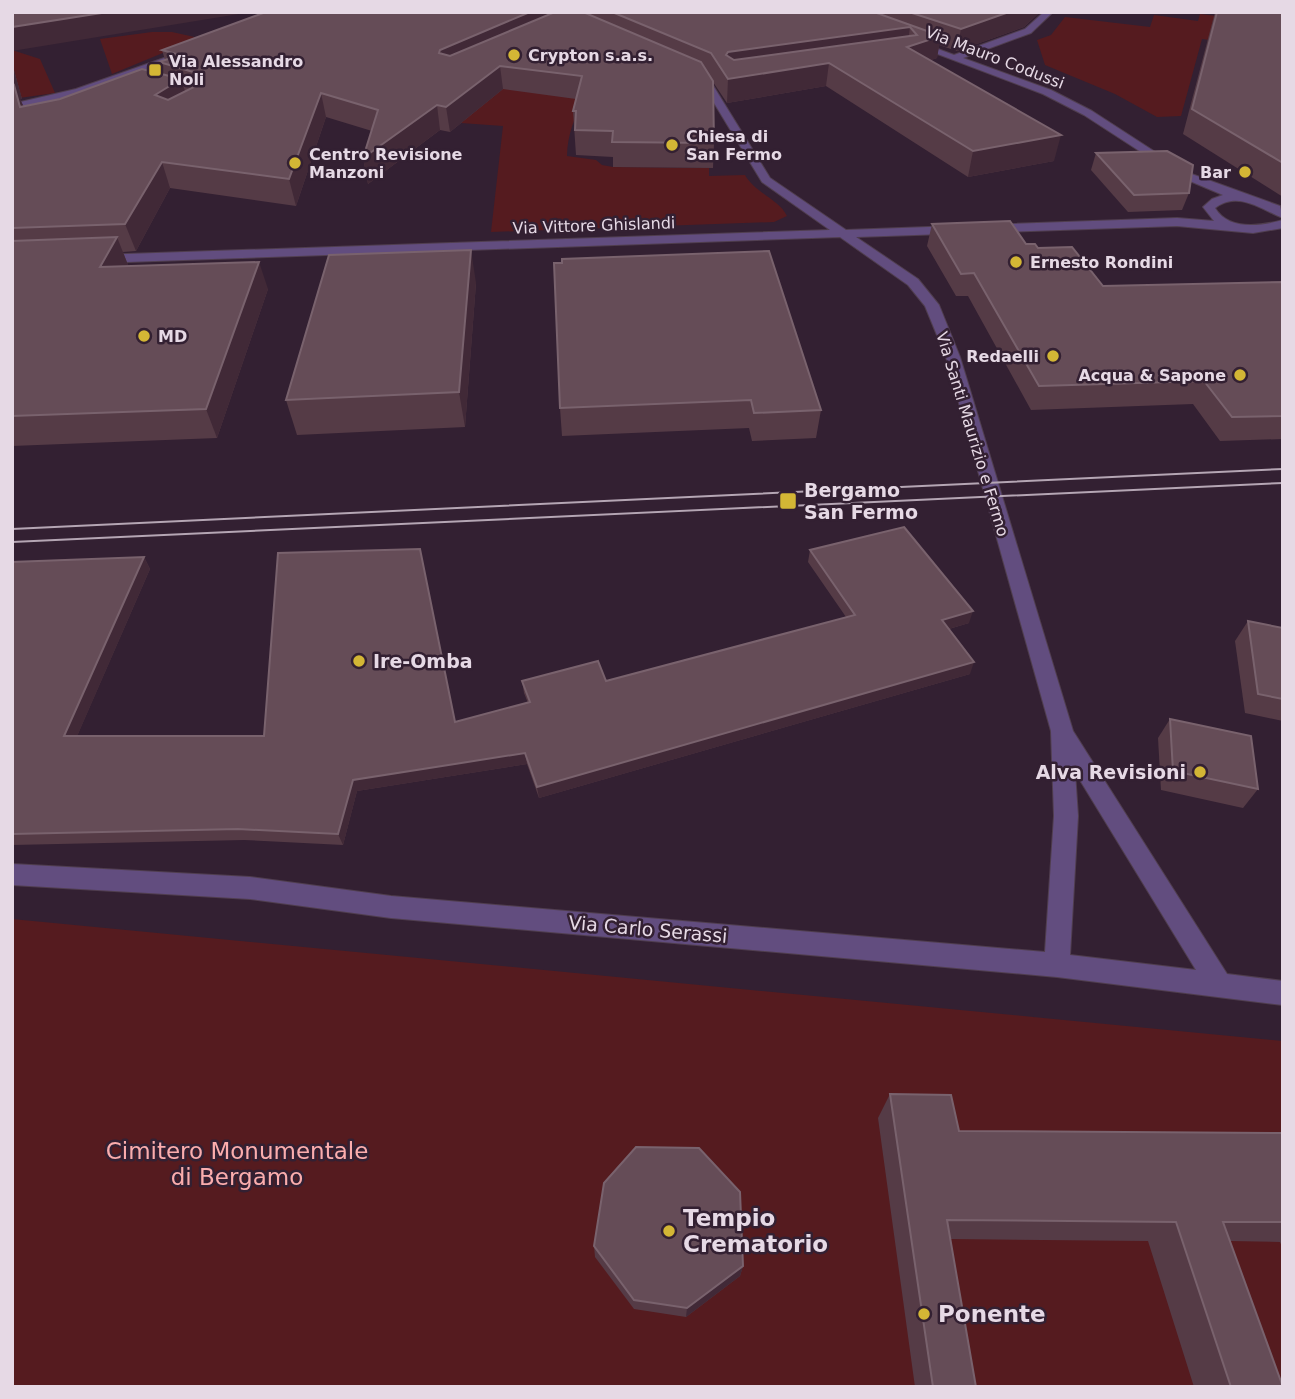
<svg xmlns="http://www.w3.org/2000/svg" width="1295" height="1399" font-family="'DejaVu Sans',sans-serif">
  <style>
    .green { fill: #551b1f }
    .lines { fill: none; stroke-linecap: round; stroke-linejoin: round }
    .minor-casing { stroke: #503e4f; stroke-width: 2 }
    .minor { fill: #624d7f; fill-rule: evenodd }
    .tram { stroke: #b5a6b4; stroke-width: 2 }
    .wall { fill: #553b46 }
    .shaded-wall { fill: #412937 }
    .building { fill: #654c57; stroke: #79626d; stroke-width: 2; fill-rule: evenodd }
    .poi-dot { fill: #d3b635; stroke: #332032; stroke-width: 2.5 }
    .labels { text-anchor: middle; stroke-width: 5; stroke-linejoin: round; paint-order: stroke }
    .far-poi-label { font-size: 16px; font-weight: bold; fill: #e6d9e5; stroke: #332032; text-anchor: start }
    .far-street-label { font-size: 16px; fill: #e6d9e5; stroke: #332032 }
    .poi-label { font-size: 19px; font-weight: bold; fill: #e6d9e5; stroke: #332032; text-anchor: start }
    .street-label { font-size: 19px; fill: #e6d9e5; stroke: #332032 }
    .near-park-label { font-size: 23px; fill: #fbadad; stroke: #332032 }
    .near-poi-label { font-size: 23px; font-weight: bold; fill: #e6d9e5; stroke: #332032; text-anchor: start }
  </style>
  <rect width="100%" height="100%" fill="#332032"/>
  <g class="green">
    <path d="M1200,14L1283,24V49L1202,39L1181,116L1157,117L1115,94L1045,65L1037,40L1051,35L1065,17L1150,27L1154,15L1198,21Z"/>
    <path d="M152,32H172L199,38L112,74L100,39Z"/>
    <path d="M12,50L40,59L55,93L12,99Z"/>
    <path d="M619,50C595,84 568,113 567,156L596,160L602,165L613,167L709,168V176L745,175C755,193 779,199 787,216L774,222L491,232L503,126L461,123L506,81Z"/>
    <path d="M12,919L1283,1041V1387H12Z"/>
  </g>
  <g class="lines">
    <defs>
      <g id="minor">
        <path d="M1044,12H1053L1031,33L963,58L1051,90L1092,111L1186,172L1280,206L1283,218C1262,210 1238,190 1215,208C1229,231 1261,226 1283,220V228L1253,233L1177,226L856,237L918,279L939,305L960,357L1073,731L1227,974L1283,981V1005L1057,977L391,918L250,899L12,885V864L250,877L391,896L1045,952L1054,816L1051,731L946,357L925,306L908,285L840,237L98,263L91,259L98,255L830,230L762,182L702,83L688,74L693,71L709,79L770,178L846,230L1177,218L1214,221L1203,207L1212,199L1223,195L1178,176L1084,115L1043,94L906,42L914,40L954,55L1025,29ZM1075,772L1196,970L1070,955L1078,816Z"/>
        <path d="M187,50L190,55L83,93L12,110V104L76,89Z"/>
      </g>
    </defs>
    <use href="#minor" class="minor-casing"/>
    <use href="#minor" class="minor"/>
    <g class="tram">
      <path d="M12,529L1283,469"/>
      <path d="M12,542L1283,483"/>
    </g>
  </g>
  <g class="wall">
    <path d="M266,12H1040L1024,27L957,51L939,45L937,58L931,60L1054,161L968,177L826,86L727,103L713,82L714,143L713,168L613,167V157L576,155L573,111L576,99L503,89L450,132L440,130L368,184L363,158L372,131L326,117L296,206L170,188L136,251L123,252L128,265L127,266L268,289L217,438L12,446V63L22,99H20L23,106L60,99L163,74L159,62L165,60L162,50Z"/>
    <path d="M1215,12H1283V197L1183,134Z"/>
    <path d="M1096,153L1189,193L1182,210L1128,212L1091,170Z"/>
    <path d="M932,224L1026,244L1038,248L1103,286L1283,282V439L1220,441L1193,404L1031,410L968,296H956L927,246Z"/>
    <path d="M554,263L821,410L816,438L752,441L749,428L562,436L560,408Z"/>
    <path d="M476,283L465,427L297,435L286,400Z"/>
    <path d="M810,550L969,623L949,629L970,674L539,798L527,764L357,791L343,845L244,840L12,845V562L144,557L150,569L77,736H264L456,722L528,703L524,693L522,681H606L846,617L808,562Z"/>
    <path d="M1248,621L1283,628V721L1245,713L1235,641Z"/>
    <path d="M1170,719L1258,789L1243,808L1161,790L1158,738Z"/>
    <path d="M890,1094L959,1131L1283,1133V1249L1280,1242L1230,1241L1283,1387H1194L1148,1241L950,1239L976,1387H915L878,1118Z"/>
    <path d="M594,1246L743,1266L740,1276L686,1317L634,1309L595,1257Z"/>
  </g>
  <g class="shaded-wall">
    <path d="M108,12H251L12,51V27Z"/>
    <path d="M530,12H558L443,73L439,53L440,50Z"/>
    <path d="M1009,12H1040L1024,27L957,51L961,29Z"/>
    <path d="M910,27L907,49L727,75L726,55L728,52Z"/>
    <path d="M941,36L937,58L903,70L907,47Z"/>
    <path d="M12,63L22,99H20L25,109L12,102Z"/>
    <path d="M829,63L826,86L727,103L728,79Z"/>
    <path d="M500,66L503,89L450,132L446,107Z"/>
    <path d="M181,79L189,103L163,119L155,95Z"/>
    <path d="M321,93L326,117L296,206L289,179Z"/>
    <path d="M437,105L440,130L368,184L363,158Z"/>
    <path d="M1061,135L1054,161L968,177L973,151Z"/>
    <path d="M162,162L170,188L136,251L125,224Z"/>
    <path d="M117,237L128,265L111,295L100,267Z"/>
    <path d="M471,250L476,283L465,427L459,392Z"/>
    <path d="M259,262L268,289L217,438L206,409Z"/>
    <path d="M144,557L150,569L72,748L64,736Z"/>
    <path d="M973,611L969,623L938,632L942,620Z"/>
    <path d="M974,662L970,674L539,798L537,787Z"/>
    <path d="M525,753L527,764L357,791L343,845L338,834L353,780Z"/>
    <path d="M743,1266L740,1276L686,1317L687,1308Z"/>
  </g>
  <g class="building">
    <path d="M12,12H108L12,27Z"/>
    <path d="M266,12H530L440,50L439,53L450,56L555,12H583L701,62L713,81L714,143L612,142L613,131L575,130L576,111H573L582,76L500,66L446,107L437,105L363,158L378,110L321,93L289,179L162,162L125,224L12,228V86L14,85L20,107L60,99L142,69L181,79L155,95L168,100L196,86L200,74L159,62L180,55L162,50Z"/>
    <path d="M612,12H874L941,36L907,47L1061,135L973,151L829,63L728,79L711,53ZM910,27L917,35L734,60L726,55L728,52Z"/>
    <path d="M909,12H1009L961,29Z"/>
    <path d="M1217,12H1283V163L1192,109Z"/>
    <path d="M1167,151L1193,165L1189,193L1134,195L1096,153Z"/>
    <path d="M1010,221L1026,244H1035L1038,248L1072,247L1103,286L1283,282V416L1232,417L1204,381L1039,386L974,273L961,274L932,224Z"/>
    <path d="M117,237L100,267L259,262L206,409L12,416V241Z"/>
    <path d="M471,250L459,392L286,400L329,255Z"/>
    <path d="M769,251L821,410L754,413L751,400L560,408L554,263H562V259Z"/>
    <path d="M904,527L973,611L942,620L974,662L537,787L525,753L353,780L338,834L238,829L12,834V562L144,557L64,736H264L278,553L420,549L455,722L530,702L522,681L598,661L606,681L855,615L810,550Z"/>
    <path d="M1248,621L1283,628V699L1258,694Z"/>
    <path d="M1170,719L1251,736L1258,789L1173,771Z"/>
    <path d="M890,1094L951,1095L959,1131L1283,1133V1222H1223L1283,1387H1231L1176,1222L947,1220L976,1387H933Z"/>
    <path d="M636,1147L699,1148L740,1192L743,1266L687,1308L634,1300L594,1246L604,1183Z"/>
  </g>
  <g class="poi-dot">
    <circle cx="514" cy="55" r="7"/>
    <rect x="148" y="63" width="14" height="14" rx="3.5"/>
    <circle cx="672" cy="145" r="7"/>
    <circle cx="295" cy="163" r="7"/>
    <circle cx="1245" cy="172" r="7"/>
    <circle cx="1016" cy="262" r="7"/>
    <circle cx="144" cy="336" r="7"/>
    <circle cx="1053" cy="356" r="7"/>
    <circle cx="1240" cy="375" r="7"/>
    <rect x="779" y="492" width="18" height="18" rx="3.5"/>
    <circle cx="359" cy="661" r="7"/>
    <circle cx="1200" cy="772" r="7"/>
    <circle cx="669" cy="1231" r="7"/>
    <circle cx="924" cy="1314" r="7"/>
  </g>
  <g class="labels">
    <g class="far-poi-label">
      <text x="528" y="61">Crypton s.a.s.</text>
      <text x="169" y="67">Via Alessandro<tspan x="169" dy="18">Noli</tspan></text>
      <text x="686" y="142">Chiesa di<tspan x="686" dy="18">San Fermo</tspan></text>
      <text x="309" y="160">Centro Revisione<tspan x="309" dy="18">Manzoni</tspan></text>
      <text x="1231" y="178" text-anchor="end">Bar</text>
      <text x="1030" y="268">Ernesto Rondini</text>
      <text x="158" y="342">MD</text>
      <text x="1039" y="362" text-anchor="end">Redaelli</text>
      <text x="1226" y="381" text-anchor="end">Acqua &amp; Sapone</text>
    </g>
    <g class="far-street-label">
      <text transform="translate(995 57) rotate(21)" y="6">Via Mauro Codussi</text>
      <text transform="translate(594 225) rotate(-2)" y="6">Via Vittore Ghislandi</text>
      <text transform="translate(973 434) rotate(73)" y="6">Via Santi Maurizio e Fermo</text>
    </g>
    <g class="poi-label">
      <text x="804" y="497">Bergamo<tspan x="804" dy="22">San Fermo</tspan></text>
      <text x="373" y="668">Ire-Omba</text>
      <text x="1186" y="779" text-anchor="end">Alva Revisioni</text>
    </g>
    <g class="street-label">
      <text transform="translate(648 929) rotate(5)" y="7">Via Carlo Serassi</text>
    </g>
    <g class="near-park-label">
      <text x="237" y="1159">Cimitero Monumentale<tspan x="237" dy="26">di Bergamo</tspan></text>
    </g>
    <g class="near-poi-label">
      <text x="683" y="1226">Tempio<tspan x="683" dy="26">Crematorio</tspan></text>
      <text x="938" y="1322">Ponente</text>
    </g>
  </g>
  <rect width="1295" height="1399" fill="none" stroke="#e6d9e5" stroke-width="28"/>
</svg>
